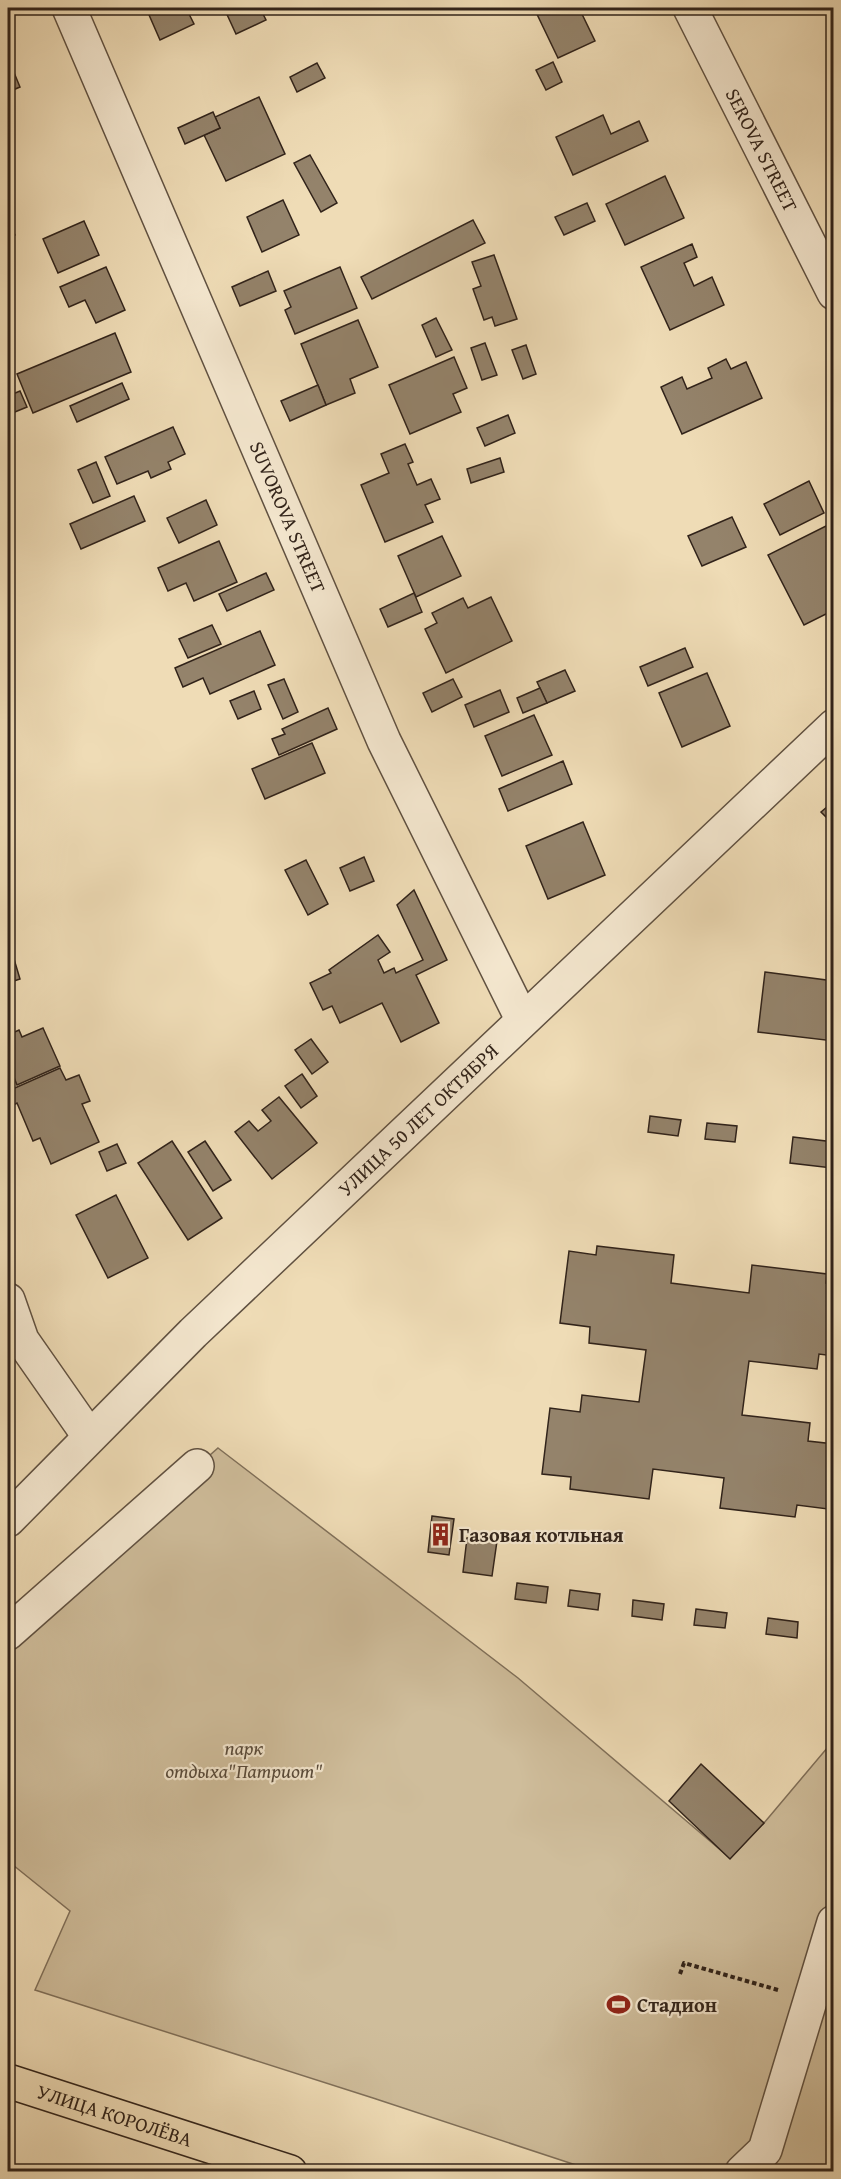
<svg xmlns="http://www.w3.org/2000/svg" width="841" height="2179" font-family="'Gentium Book Plus',serif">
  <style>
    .green { fill: #cfbd9b; stroke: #80705a; stroke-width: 1.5 }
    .building { fill: #94836b; stroke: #31231a; stroke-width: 1.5 }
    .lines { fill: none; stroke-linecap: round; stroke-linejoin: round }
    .minor-casing { stroke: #605141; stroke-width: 36 }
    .major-casing { stroke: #31231a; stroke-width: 36 }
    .path { stroke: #31231a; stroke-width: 4; stroke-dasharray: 4.5 3; stroke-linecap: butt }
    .minor { stroke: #f5e8d0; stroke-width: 33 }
    .major { stroke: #efdcb6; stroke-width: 33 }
    .labels { text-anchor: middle; stroke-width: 4.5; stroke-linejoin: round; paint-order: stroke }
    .street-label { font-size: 20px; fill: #31231a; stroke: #f5e8d0 }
    .poi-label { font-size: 20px; font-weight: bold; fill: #31231a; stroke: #f5e8d0; text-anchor: start }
    .park-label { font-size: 20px; font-style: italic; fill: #584a3a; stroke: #f5e8d0 }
  </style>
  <rect width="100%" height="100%" fill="#efdcb6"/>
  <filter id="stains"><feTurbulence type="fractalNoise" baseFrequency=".00333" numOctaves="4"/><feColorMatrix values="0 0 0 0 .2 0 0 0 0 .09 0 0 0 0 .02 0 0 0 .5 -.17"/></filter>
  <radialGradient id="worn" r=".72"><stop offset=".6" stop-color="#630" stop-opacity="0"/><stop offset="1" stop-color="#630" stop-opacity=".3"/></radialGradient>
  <path class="green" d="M218,1448L518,1678L730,1858L764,1823L833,1741V2171H594L373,2098L35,1990L70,1911L8,1861V1633Z"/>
  <g class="building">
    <path d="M146,8H186L194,24L160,40Z"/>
    <path d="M224,8H260L266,20L236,34Z"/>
    <path d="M534,8H579L595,41L558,58Z"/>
    <path d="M8,58L20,87L8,92Z"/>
    <path d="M553,62L562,82L546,90L536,70Z"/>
    <path d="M317,63L325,78L297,92L290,77Z"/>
    <path d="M259,97L285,154L226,181L204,135L220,128L215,117Z"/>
    <path d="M213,112L220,128L185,144L178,128Z"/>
    <path d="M603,115L611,134L639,121L648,141L573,175L556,137Z"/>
    <path d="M310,155L337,203L321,212L294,163Z"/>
    <path d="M665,176L684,218L625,245L606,204Z"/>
    <path d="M283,200L299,235L262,252L247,217Z"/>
    <path d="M587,203L595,221L564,235L555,217Z"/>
    <path d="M8,220L15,235L8,239Z"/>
    <path d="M473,220L485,243L372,299L361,277Z"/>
    <path d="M84,221L99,255L58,273L43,239Z"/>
    <path d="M692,244L697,257L684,263L694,286L712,277L724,305L670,330L641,267Z"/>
    <path d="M494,255L517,319L495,326L492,317L484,320L473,289L481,286L472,262Z"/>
    <path d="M106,267L125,310L96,323L85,300L69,307L60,287Z"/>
    <path d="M340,267L357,308L295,334L285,310L291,307L284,291Z"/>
    <path d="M268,271L276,291L240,306L232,287Z"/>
    <path d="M436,318L452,350L436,357L422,325Z"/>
    <path d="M358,320L378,367L350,379L355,393L326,405L301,344Z"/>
    <path d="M115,333L131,372L33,413L17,374Z"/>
    <path d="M485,343L497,375L482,380L471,348Z"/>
    <path d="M526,345L536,374L523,379L512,350Z"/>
    <path d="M454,357L467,388L453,394L461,412L410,434L389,385Z"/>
    <path d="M726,359L731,369L746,362L762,398L682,434L661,387L682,377L687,389L712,378L708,368Z"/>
    <path d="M122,383L129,399L77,422L70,406Z"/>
    <path d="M318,385L326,405L290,421L281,401Z"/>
    <path d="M20,391L27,407L10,414L8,408V396Z"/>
    <path d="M508,415L515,433L485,446L477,428Z"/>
    <path d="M173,427L185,454L168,462L171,469L151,478L148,471L117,484L105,457Z"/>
    <path d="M405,444L413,462L408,464L417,485L431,479L440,499L425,505L433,522L385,542L361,485L389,473L381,454Z"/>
    <path d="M500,458L504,472L471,483L467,469Z"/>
    <path d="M96,462L110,496L93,503L78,470Z"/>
    <path d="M809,481L824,513L780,535L764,504Z"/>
    <path d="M134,496L145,521L81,549L70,524Z"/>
    <path d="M206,500L217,525L179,543L167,518Z"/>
    <path d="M732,517L746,547L702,566L688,536Z"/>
    <path d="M834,522V610L804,625L768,555Z"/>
    <path d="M442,536L461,576L416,597L398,556Z"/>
    <path d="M219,541L237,582L194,601L186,583L168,591L158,568Z"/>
    <path d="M266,573L274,590L227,611L219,594Z"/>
    <path d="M414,593L422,612L388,627L380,609Z"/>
    <path d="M491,597L512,641L446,673L425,629L437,623L432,613L463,598L468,608Z"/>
    <path d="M212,625L221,644L188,658L179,639Z"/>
    <path d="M260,631L275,665L210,694L203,678L183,687L175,668Z"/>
    <path d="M685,648L693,667L648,686L640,667Z"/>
    <path d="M565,670L575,691L547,703L537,682Z"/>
    <path d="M707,673L730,726L682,747L659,693Z"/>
    <path d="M284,679L298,712L283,719L268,685Z"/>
    <path d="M453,679L462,697L432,712L423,693Z"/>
    <path d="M540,688L547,703L523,713L517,698Z"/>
    <path d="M500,690L509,712L474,727L465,705Z"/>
    <path d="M254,691L261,709L238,719L230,701Z"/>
    <path d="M328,708L337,729L279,755L272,739L285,734L282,729Z"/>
    <path d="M534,715L552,755L502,776L485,736Z"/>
    <path d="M312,743L325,773L265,799L252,769Z"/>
    <path d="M563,761L572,784L508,811L499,789Z"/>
    <path d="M834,801V825L821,812Z"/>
    <path d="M583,822L605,875L548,899L526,846Z"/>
    <path d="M364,857L374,881L350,891L340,868Z"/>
    <path d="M306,860L328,904L308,915L285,870Z"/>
    <path d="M414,890L447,960L416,975L439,1023L401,1042L382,1003L340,1023L332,1006L323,1010L310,983L331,973L329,970L378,935L390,952L378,960L384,973L394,968L396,973L423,960L397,905Z"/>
    <path d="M11,949L20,979L8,983V950Z"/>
    <path d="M765,972L834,981V1041L758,1032Z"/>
    <path d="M43,1028L60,1066L17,1085L8,1062V1035L19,1030L22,1037Z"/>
    <path d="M311,1039L328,1062L312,1074L295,1050Z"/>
    <path d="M60,1068L66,1080L79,1075L90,1101L82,1104L99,1142L51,1164L40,1138L33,1141L17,1103L8,1108V1091Z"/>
    <path d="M302,1074L317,1096L301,1108L285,1086Z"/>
    <path d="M279,1097L317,1143L272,1179L235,1132L249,1121L258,1131L271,1121L262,1110Z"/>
    <path d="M650,1116L681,1120L678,1136L648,1132Z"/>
    <path d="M707,1123L737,1126L735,1142L705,1139Z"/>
    <path d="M793,1137L834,1142L832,1168L790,1163Z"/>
    <path d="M172,1141L222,1218L188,1240L138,1163Z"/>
    <path d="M205,1141L231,1180L213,1191L188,1152Z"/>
    <path d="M117,1144L126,1163L107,1171L99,1152Z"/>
    <path d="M116,1195L148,1258L108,1278L76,1215Z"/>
    <path d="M597,1246L674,1255L671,1283L749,1293L752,1265L827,1274L826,1283L834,1284V1356L819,1354L817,1369L749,1361L742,1415L810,1423L808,1441L834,1444V1462L828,1509L797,1505L795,1517L720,1508L724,1478L653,1469L649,1499L570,1489L571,1477L542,1474L550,1408L580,1412L582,1395L639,1402L646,1350L589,1343L590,1327L560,1323L569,1251L596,1255Z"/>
    <path d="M432,1516L454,1519L449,1555L428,1552Z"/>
    <path d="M467,1538L497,1541L492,1576L463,1572Z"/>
    <path d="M517,1583L548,1587L546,1603L515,1599Z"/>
    <path d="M570,1590L600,1594L598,1610L568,1606Z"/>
    <path d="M633,1600L664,1604L662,1620L632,1616Z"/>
    <path d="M696,1609L727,1613L725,1628L694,1625Z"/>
    <path d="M768,1618L798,1622L797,1638L766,1634Z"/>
    <path d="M701,1764L764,1823L730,1859L669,1801Z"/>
  </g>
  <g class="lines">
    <defs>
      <g id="minor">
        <path id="s1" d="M69,8L384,741L522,1019"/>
        <path id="s2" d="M690,8L834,293"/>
        <path d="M8,1300L22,1340L89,1436"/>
        <path id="s3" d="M8,1520L193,1333L834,726"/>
        <path d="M8,1633L197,1466"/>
        <path d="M742,2172L765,2150L834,1922"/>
      </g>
      <g id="major">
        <path id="s4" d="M8,2081L290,2172"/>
      </g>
    </defs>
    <use href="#minor" class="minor-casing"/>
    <use href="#major" class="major-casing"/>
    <path class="path" d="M680,1974L684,1963L778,1990"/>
    <use href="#minor" class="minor"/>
    <use href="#major" class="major"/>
  </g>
  <defs>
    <symbol id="building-bare" viewBox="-9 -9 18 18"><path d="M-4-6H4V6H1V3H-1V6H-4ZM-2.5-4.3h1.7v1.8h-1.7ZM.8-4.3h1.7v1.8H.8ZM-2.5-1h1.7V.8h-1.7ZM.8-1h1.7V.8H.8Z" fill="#8f2418" stroke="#f5e8d0" stroke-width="2.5" paint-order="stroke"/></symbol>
    <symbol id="stadium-bare" viewBox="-9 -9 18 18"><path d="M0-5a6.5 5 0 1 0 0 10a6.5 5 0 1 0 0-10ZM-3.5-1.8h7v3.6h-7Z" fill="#8f2418" stroke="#f5e8d0" stroke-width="2.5" paint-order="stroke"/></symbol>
  </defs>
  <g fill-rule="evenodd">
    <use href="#building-bare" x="424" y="1518" width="33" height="33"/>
    <use href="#stadium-bare" x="602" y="1988" width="33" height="33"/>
  </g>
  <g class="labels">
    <g class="street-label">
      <text dy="7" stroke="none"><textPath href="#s2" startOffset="159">SEROVA STREET</textPath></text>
      <text dy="7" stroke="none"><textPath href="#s1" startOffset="554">SUVOROVA STREET</textPath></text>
      <text dy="7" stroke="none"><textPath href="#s3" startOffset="573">УЛИЦА 50 ЛЕТ ОКТЯБРЯ</textPath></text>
      <text dy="7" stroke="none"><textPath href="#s4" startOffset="112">УЛИЦА КОРОЛЁВА</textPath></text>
    </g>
    <g class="poi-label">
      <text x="459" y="1542">Газовая котльная</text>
      <text x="637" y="2012">Стадион</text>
    </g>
    <g class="park-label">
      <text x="244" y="1755">парк<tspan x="244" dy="23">отдыха"Патриот"</tspan></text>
    </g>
  </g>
  <rect width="841" height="2179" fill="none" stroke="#efdcb6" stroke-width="30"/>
  <rect x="9" y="9" width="823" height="2161" fill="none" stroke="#31231a" stroke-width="3"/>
  <rect x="15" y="15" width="811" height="2149" fill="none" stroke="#31231a" stroke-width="1.5"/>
  <rect width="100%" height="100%" filter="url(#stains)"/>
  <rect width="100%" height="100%" fill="url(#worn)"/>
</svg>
